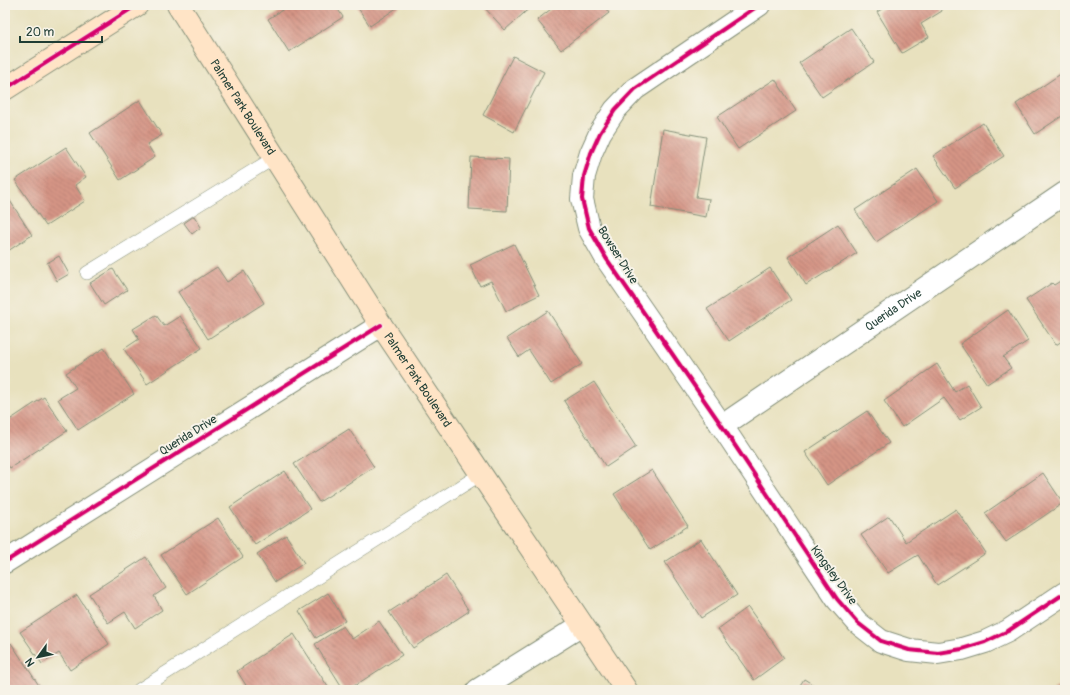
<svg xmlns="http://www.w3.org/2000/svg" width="1070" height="695" font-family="Pangolin,sans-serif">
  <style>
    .building { fill: url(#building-back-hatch) }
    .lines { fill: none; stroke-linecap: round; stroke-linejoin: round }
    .lane-casing { stroke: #848f79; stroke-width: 14 }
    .street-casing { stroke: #848f79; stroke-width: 24 }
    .secondary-casing { stroke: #848f79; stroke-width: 24 }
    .lane { stroke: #fff; stroke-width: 13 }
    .street { stroke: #fff; stroke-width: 22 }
    .secondary { stroke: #ffe4c6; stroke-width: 22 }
    .cycleway-casing { stroke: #f7f3e8; stroke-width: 6 }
    .cycleway { stroke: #d6006c; stroke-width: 4 }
    .labels { text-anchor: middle; stroke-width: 4; stroke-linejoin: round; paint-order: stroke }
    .street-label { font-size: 12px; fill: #1f3d34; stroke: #f7f3e8 }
  </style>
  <defs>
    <pattern id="building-back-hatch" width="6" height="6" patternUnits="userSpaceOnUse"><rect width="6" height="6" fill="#d59485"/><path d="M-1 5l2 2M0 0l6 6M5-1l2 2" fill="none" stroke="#ac7a6e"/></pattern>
  </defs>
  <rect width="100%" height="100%" fill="#f7f3e8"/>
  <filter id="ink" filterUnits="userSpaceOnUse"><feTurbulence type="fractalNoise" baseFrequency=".025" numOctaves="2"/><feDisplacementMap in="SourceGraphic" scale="8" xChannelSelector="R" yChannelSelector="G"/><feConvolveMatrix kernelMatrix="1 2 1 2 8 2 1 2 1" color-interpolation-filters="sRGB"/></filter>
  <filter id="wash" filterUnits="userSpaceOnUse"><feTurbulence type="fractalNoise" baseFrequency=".012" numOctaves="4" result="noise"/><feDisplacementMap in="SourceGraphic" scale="16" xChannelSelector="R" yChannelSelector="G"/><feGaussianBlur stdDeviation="0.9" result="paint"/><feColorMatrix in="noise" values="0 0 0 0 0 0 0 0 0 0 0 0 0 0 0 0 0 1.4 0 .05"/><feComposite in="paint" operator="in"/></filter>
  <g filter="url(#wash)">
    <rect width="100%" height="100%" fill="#e8e1be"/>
    <g id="blocks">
      <g class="building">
        <path d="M290,5H335L343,17L289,52L268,19Z"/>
        <path d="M356,5H401L370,26Z"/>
        <path d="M482,5H533L505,30Z"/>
        <path d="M556,5H603L609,13L561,50L537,20Z"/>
        <path d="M888,5H939L942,11L921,24L929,37L902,53L877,12Z"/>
        <path d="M851,28L874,62L822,97L799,63Z"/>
        <path d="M513,56L544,72L514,132L483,115Z"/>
        <path d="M1065,71V114L1035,134L1016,104Z"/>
        <path d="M775,79L796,111L738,149L717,117Z"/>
        <path d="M140,100L162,135L147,144L155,157L120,180L90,133Z"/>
        <path d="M983,123L1004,156L955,188L933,156Z"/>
        <path d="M663,129L706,137L696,197L709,199L706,217L651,207Z"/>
        <path d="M66,147L86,177L75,185L85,201L46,226L15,180Z"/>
        <path d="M471,157L509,159L507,211L469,209Z"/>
        <path d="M917,169L938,201L876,242L855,210Z"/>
        <path d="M5,193L32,235L5,253Z"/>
        <path d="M194,216L201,227L192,234L184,223Z"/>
        <path d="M838,224L857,253L806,285L788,257Z"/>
        <path d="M514,244L539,295L506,311L491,281L480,286L470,265Z"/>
        <path d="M59,256L69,274L57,281L47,263Z"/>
        <path d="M217,267L227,282L244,271L264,303L208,339L178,292Z"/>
        <path d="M770,268L791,300L729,341L707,309Z"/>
        <path d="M113,269L127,290L104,305L90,283Z"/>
        <path d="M1065,278V339L1056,345L1026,300L1052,283L1054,285Z"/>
        <path d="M1008,310L1028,341L1003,357L1011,368L987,384L960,344Z"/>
        <path d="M548,311L582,364L551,384L529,350L519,357L507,338Z"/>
        <path d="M156,315L164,326L180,316L202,348L147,384L124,349L139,339L133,329Z"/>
        <path d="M104,348L134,394L78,430L58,399L76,388L66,373Z"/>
        <path d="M937,364L955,392L967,384L981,407L960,420L944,398L902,427L884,401Z"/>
        <path d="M594,382L636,447L606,467L564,401Z"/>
        <path d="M44,397L67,431L10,468L5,461V423Z"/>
        <path d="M867,411L889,443L827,485L805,452Z"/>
        <path d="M349,429L374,467L319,502L294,464Z"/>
        <path d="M652,470L688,526L650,550L614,494Z"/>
        <path d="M285,471L310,509L255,545L230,507Z"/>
        <path d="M1043,473L1063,503L1006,542L985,513Z"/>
        <path d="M956,509L986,553L937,585L918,555L888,573L861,535L889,516L906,542Z"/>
        <path d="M218,518L243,557L187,594L161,555Z"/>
        <path d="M286,535L304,563L275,582L257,554Z"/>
        <path d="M701,539L737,595L701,618L665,562Z"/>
        <path d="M146,557L166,588L154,596L162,610L135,628L125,612L108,623L89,594Z"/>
        <path d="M446,575L469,611L413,648L389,612Z"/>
        <path d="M328,593L345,621L316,638L299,611Z"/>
        <path d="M77,595L109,644L70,670L59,653L42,664L20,632Z"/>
        <path d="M748,607L784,658L754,680L718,629Z"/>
        <path d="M379,621L402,655L348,690H344L315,644L343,626L352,639Z"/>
        <path d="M294,634L330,690H249L237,671Z"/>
        <path d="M11,643L42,690H5V647Z"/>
        <path d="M804,679L822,690H797Z"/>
        <path d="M1065,682V690H1053Z"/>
      </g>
    </g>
  </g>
  <g filter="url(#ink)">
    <use href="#blocks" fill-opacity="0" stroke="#848f79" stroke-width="1"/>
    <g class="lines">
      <defs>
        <g id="lane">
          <path d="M87,273L274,158"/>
          <path d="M139,690L481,474"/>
        </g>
        <g id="street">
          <path d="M759,5L635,89L615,110L600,133L591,153L584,176L582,199L589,228L606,258L722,426L837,599L858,623L881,641L909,650L938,653L962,649L985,642L1008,631L1065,593"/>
          <path id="s1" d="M722,426L1065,193"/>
          <path d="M5,562L381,325"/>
          <path d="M478,690L582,625"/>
        </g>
        <g id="secondary">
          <path id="s2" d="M178,5L381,325L626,690"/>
          <path d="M5,89L137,5"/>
        </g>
      </defs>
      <use href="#lane" class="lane-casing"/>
      <use href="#street" class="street-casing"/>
      <use href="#secondary" class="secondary-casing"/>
      <use href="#lane" class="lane"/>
      <use href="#street" class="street"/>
      <use href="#secondary" class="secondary"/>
      <defs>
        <g id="cycleway">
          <path d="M759,5L635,89L615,110L600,133L591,153L584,176L582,199L589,228L606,258L722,426L837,599L858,623L881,641L909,650L938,653L962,649L985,642L1008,631L1065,593"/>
          <path d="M5,89L137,5"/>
          <path d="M5,562L381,325"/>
        </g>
      </defs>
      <use href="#cycleway" class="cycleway-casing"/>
      <use href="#cycleway" class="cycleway"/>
    </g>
  </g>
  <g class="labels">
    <g class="street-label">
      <text dy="4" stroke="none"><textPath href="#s2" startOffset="121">Palmer Park Boulevard</textPath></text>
      <text transform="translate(618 255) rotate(58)" y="4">Bowser Drive</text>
      <text dy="4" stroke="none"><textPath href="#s1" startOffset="207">Querida Drive</textPath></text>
      <text dy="4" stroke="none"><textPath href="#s2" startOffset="445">Palmer Park Boulevard</textPath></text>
      <text transform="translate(188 435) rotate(-32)" y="4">Querida Drive</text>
      <text transform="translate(834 575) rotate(54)" y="4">Kingsley Drive</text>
    </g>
  </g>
  <rect width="1070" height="695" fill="none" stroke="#f7f3e8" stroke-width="20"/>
  <g transform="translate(38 657) rotate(237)" stroke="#f7f3e8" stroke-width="3" paint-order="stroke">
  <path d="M0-3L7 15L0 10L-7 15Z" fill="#1f3d34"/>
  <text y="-6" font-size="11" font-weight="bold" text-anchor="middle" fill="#1f3d34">N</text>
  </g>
  <path d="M20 36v6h82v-6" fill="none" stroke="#1f3d34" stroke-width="2"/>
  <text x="26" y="36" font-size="12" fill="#1f3d34" stroke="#f7f3e8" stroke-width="3" paint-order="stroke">20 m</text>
</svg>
